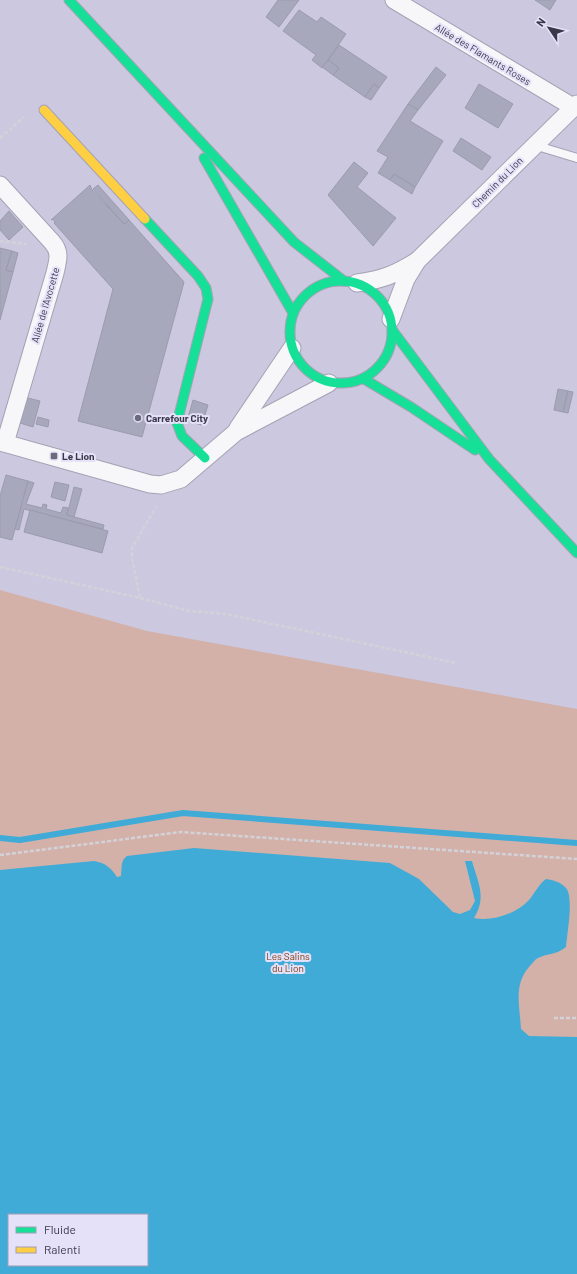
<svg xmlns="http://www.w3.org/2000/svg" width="577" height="1274" font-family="Barlow,sans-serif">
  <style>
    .green { fill: #d3b1a8; fill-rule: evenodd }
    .water { fill: #41abd8; fill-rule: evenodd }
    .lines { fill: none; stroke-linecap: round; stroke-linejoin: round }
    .stream { stroke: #41abd8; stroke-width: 6 }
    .building { fill: #a7a8bb; stroke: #9b9bae }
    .lane-casing { stroke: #a4a2b4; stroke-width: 10 }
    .street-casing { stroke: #a4a2b4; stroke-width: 19 }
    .fast-casing { stroke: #a4a2b4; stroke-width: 11 }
    .slow-casing { stroke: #a4a2b4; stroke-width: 11 }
    .path { stroke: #d3d2d9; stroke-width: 2.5; stroke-dasharray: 4 2; stroke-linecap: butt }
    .lane { stroke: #f7f7fa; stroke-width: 8 }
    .street { stroke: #f7f7fa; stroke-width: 17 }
    .fast { stroke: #16e098; stroke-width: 9 }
    .slow { stroke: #ffcf43; stroke-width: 9 }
    .poi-dot { fill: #6d6a7e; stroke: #e5e1f9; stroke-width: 1.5 }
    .labels { text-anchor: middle; stroke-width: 4; stroke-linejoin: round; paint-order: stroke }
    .street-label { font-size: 10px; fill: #3a3749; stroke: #e5e1f9 }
    .poi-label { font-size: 10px; font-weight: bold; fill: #3a3749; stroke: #e5e1f9; text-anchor: start }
    .park-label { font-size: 10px; fill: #753b0e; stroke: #e5e1f9 }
  </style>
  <rect width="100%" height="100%" fill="#cbc8e0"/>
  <path class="green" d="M0,590L147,631L577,709V1274H0ZM9,1215H147V1265H9Z"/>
  <path class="water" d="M194,848L390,863L419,879L453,912L460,914L470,910L475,901L465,861H472C478,883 487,897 474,918C491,922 516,914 529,900C535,893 538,885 546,879C553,880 561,882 566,888C574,897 567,934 566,947C556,955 548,953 538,958C534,960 532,964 529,967C513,985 520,1008 521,1029L529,1036L577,1037V1274H0V870L94,861C106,863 111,868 117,877L121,876C122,868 120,861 127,856ZM9,1215H147V1265H9Z"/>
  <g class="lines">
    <path class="stream" d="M0,838L20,840L183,813L577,843"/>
  </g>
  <g class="building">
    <path d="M278,0H299L279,27L266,17Z"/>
    <path d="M535,0H556L550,10Z"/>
    <path d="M299,10L317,22L321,17L346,34L322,68L312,60L316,55L283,31Z"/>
    <path d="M339,45L387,77L379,88L374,84L365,97L333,75L339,68L328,60Z"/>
    <path d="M328,60L339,68L333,75L322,67Z"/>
    <path d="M436,67L446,75L418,110L408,104Z"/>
    <path d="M374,84L379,88L371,100L365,97Z"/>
    <path d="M479,84L513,104L498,128L465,108Z"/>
    <path d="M408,104L418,110L410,121L443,141L415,187L394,174L390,180L378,173L388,157L377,151Z"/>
    <path d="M461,138L491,157L482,170L453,151Z"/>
    <path d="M354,162L368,173L357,187L396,218L373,246L328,195Z"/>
    <path d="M394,174L415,187L412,194L390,180Z"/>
    <path d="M90,185L92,190L124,224L129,220L184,282L142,437L78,421L113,289L54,223L55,222L53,219L51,220Z"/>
    <path d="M98,185L129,220L124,224L93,189Z"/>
    <path d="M9,211L23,227L9,240L0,230V221Z"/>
    <path d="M0,248L12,251L6,270L13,272L0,320Z"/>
    <path d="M12,251L18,253L13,272L6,270Z"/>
    <path d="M558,389L568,391L563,412L554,410Z"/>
    <path d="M568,391L573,392L568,413L563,412Z"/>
    <path d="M24,397L40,401L33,427L17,422Z"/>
    <path d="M193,400L208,405L202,425L187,421Z"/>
    <path d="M38,417L49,420L48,427L36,424Z"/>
    <path d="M6,475L28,481L12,540L0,537V496Z"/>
    <path d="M28,481L34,483L26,504L42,508L43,504L47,505L46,509L61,513L63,507L68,508L67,515L104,525L103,529L24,509L19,530L15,529Z"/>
    <path d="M55,482L69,485L65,501L51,497Z"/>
    <path d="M74,487L82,489L74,517L67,515Z"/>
    <path d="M30,510L108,531L102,553L24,532Z"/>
  </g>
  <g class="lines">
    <defs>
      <path id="lane" d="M534,145L577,158"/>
      <g id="street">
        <path d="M394,0L573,107"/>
        <path d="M0,185L52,242C61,252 58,260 55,273L5,443"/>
        <path d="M417,261L577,104"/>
        <path d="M357,283C382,280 396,274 417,261L406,279L391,319"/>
        <path d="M238,428L292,348"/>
        <path d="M0,442L150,484L161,485L181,479L236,432L329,383"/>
      </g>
      <g id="fast">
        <path d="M69,0L294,242L344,281"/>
        <path d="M204,158L293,313"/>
        <path d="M145,219L198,276L206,288L208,299L177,423L182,436L205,458"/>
        <circle cx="341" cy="332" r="51"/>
        <path d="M393,331L489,459L577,553"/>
        <path d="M364,379L411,407L475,450"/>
      </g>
      <path id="slow" d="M44,110L145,219"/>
    </defs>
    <use href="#lane" class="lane-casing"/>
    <use href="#street" class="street-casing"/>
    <use href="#fast" class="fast-casing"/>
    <use href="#slow" class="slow-casing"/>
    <g class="path">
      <path d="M0,138L24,117"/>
      <path d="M0,241L27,244"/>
      <path d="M0,567L140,598L132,558V548L156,507"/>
      <path d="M140,598L189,611L226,614L456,663"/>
      <path d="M0,855L181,832L577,859"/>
      <path d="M554,1018H577"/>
    </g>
    <use href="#lane" class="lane"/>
    <use href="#street" class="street"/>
    <use href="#fast" class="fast"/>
    <use href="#slow" class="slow"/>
  </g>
  <g class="poi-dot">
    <circle cx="138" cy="418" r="4"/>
    <rect x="50" y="452" width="8" height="8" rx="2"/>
  </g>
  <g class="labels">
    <g class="street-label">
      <text transform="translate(483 54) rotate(31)" y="4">Allée des Flamants Roses</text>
      <text transform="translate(497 182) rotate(-45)" y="4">Chemin du Lion</text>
      <text transform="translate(45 305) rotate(-74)" y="4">Allée de l'Avocette</text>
    </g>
    <g class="poi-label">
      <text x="146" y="422">Carrefour City</text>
      <text x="62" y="460">Le Lion</text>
    </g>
    <g class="park-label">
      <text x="288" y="960">Les Salins<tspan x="288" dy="12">du Lion</tspan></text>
    </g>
  </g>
  <rect x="8" y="1214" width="140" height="52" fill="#e5e1f9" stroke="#a19db3"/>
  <rect x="16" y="1227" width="20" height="6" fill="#16e098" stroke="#a19db3"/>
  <text x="44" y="1234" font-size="12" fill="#3a3749">Fluide</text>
  <rect x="16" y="1247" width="20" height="6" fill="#ffcf43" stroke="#a19db3"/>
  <text x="44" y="1254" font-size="12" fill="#3a3749">Ralenti</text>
  <g transform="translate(549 28) rotate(305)" stroke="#e5e1f9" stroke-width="3" paint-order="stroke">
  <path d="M0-3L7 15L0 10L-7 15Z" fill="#3a3749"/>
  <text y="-6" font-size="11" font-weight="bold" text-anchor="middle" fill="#3a3749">N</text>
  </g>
</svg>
